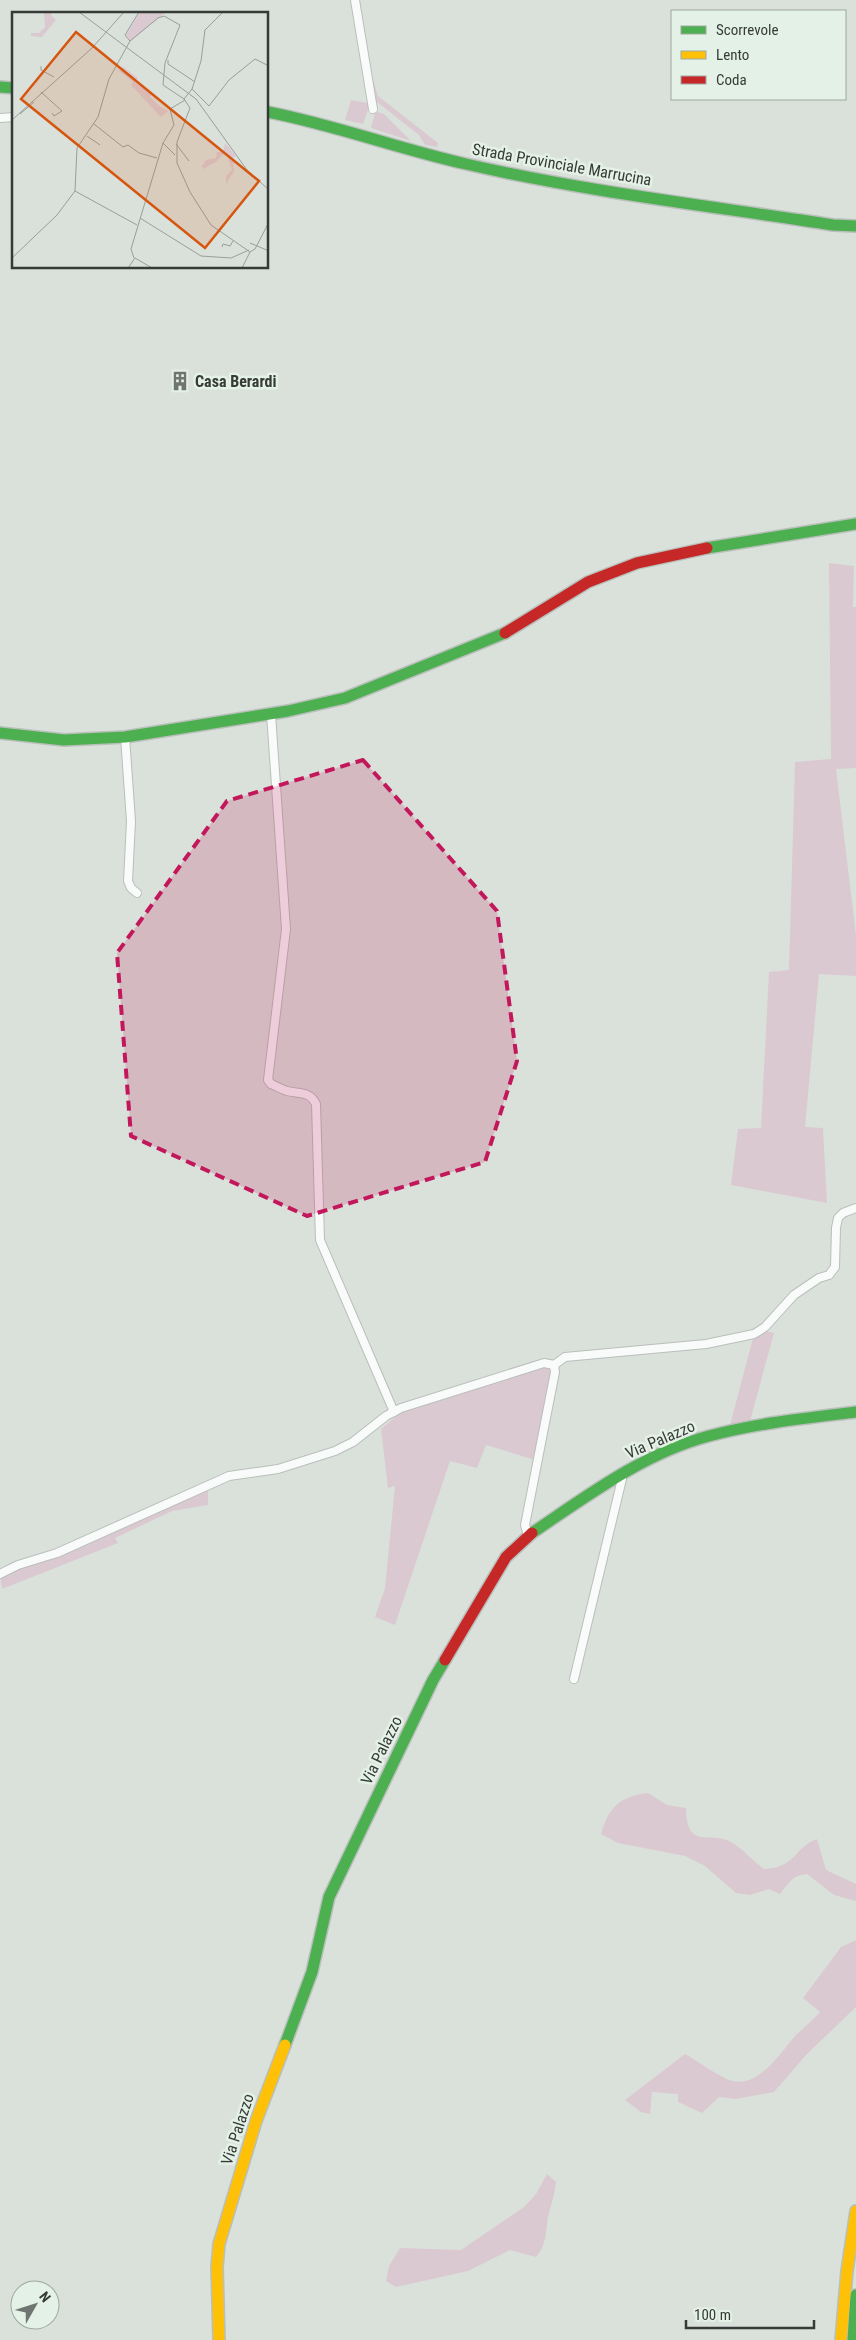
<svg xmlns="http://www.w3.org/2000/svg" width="856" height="2340" font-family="'Roboto Condensed',sans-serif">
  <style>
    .green { fill: #dbc9d1 }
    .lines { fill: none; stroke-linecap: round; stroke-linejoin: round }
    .street-casing { stroke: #b9bfba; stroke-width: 10 }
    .fast-casing { stroke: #b9bfba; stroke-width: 14 }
    .slow-casing { stroke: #b9bfba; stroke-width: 14 }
    .jam-casing { stroke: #b9bfba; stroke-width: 14 }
    .street { stroke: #f9fafa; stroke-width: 8 }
    .fast { stroke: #4caf50; stroke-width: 11 }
    .slow { stroke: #ffc107; stroke-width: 11 }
    .jam { stroke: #c62828; stroke-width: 11 }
    .marked { fill: #c2185b; fill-opacity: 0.2; stroke: #c2185b; stroke-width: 4; stroke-dasharray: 10 6; stroke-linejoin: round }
    .labels { text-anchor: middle; stroke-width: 5; stroke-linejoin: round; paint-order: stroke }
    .street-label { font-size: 16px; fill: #363b37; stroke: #e4f1e6 }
    .poi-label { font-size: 16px; font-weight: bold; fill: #363b37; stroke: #e4f1e6; text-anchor: start }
    .inset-road { fill: none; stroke: #989f99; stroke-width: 1 }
    .view { fill: #d65610; fill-opacity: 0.15; stroke: #d65610; stroke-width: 2.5 }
    .inset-edge { fill: none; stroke: #363b37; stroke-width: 2.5 }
  </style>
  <rect width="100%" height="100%" fill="#dae1db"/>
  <g class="green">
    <path d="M372,77L378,96L438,143L437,147L425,145L419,135L377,102Z"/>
    <path d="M351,100L367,103L369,107L363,124L345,120Z"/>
    <path d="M378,112L384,114L411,141L371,128L375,113Z"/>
    <path d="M829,563L854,566L853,607H856V768L836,769L856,935V976L819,974L805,1127L823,1128L827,1203L731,1185L738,1129L761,1128L769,972L789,970L795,762L831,759Z"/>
    <path d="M766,1331L774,1333L750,1421L730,1425L753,1338Z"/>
    <path d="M546,1366L553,1370L535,1460L486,1445L477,1468L450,1461L395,1625L375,1617L385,1588L395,1486L388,1488L381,1429L400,1413Z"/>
    <path d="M208,1486V1505L172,1511L115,1538L118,1543L2,1589L0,1576L58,1554Z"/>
    <path d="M648,1793L667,1805L686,1808C687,1851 708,1830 731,1842C742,1848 754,1862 764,1869C796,1868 794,1847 817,1839L826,1870L856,1884V1901L834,1895L807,1874C793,1875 789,1882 780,1894L769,1889L750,1895L736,1893L705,1866L685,1856L618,1843L601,1834C609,1807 619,1797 648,1793Z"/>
    <path d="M856,1940V2007L806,2055L774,2092L736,2099L719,2097L702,2113L678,2102V2094L652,2092L650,2114L641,2112L625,2100L685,2054C696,2060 721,2078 732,2081C760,2087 780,2053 795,2036C803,2028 812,2021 820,2012L803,1998L841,1947Z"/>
    <path d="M547,2174L556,2182C555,2193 552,2202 549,2213C545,2229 548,2244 536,2257L510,2250L468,2271L396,2287L386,2281L389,2266L400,2248L461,2250L524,2207L536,2194Z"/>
  </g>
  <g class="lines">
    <defs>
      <g id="street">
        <path d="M355,0L373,109"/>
        <path d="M0,118L14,117"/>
        <path d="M271,714L286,929L268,1080L271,1084C276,1086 281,1089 287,1091C299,1094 310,1091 316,1104L320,1240L394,1412"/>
        <path d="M125,737L131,821L128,881L131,888L137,893"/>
        <path d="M554,1365L565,1357L706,1344L754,1334L765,1327L794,1295L819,1278L829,1275L835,1267L836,1228L838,1218L843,1213L856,1208"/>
        <path d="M0,1574L18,1565L57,1553L229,1476L278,1469L335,1451L353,1442L386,1416L401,1408L544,1363L554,1365L555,1372L525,1525L528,1536"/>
        <path d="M574,1679L622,1479L621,1474"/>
      </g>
      <g id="fast">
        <path d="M0,87L14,88"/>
        <path d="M268,112C335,125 399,149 466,164C587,192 711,206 833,225L856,226"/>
        <path d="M707,548L856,524"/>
        <path d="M0,733L64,740L125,737L288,711L345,698L505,633"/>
        <path d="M532,1533C587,1496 644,1453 709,1436C757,1423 807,1418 856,1412"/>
        <path d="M285,2045L312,1972L329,1897L433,1680L445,1660"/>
        <path d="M853,2340L856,2295"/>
      </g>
      <g id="slow">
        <path d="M219,2340L217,2267L219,2244L256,2121L285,2045"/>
        <path d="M841,2340L847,2271L856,2211"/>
      </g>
      <g id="jam">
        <path d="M505,633L588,582L637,563L707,548"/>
        <path d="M445,1660L506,1557L532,1533"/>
      </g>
    </defs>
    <use href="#street" class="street-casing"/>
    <use href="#fast" class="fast-casing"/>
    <use href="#slow" class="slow-casing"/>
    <use href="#jam" class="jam-casing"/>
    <use href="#street" class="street"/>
    <use href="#fast" class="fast"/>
    <use href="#slow" class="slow"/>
    <use href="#jam" class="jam"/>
  </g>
  <path class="marked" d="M363,760L497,911L517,1061L485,1162L307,1216L131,1136L117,953L227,801Z"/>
  <defs>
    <symbol id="building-bare" viewBox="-9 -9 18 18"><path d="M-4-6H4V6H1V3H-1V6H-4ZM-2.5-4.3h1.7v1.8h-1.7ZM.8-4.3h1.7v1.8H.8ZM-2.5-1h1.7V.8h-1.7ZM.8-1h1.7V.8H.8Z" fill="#6f7570" stroke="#e4f1e6" stroke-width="2.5" paint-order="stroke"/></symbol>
  </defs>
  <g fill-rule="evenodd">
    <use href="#building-bare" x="166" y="367" width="28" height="28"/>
  </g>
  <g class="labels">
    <g class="street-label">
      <text transform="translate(562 164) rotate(10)" y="6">Strada Provinciale Marrucina</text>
      <text transform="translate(660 1439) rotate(-23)" y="6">Via Palazzo</text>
      <text transform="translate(381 1750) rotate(-64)" y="6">Via Palazzo</text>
      <text transform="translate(237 2129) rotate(-72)" y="6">Via Palazzo</text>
    </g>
    <g class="poi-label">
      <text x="195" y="387">Casa Berardi</text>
    </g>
  </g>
  <g transform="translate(12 12)">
    <rect width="256" height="256" fill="#dae1db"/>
    <path d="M27,0H41L39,3L44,8L30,25L19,24V21H27L33,15L32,1ZM128,0H154L119,29L114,23ZM110,54L126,66L123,71L140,82L138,85L147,94L156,99L149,105L119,73L121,70L106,58L111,59ZM213,131L224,144L221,146L222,159L214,172V164L220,158L214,139L204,150L191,157L190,154L194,148L204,146L205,140H211Z" fill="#dbc9d1"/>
    <path class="inset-road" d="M67,0L184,87L235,158L257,178M118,29L113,23L127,0M156,48V52L183,70M29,54V58L42,65M180,77L197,94L217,68L243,47L257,54M29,80L50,99L42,104L40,101M172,87L180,77L189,49L193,18L211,0M8,102L22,90M0,108L80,36L112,0M82,112L111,135L116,133L127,141L145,146M75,124L88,133M151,131L162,113L158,97L173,88M164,132L177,149M63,179L125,213M128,206L189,244L219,246L237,238M238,231L257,239M210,235L211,232L218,234L221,229M238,240L243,237L257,210M0,246L45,203L63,179L65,136L86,105L97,67L118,29L146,6L152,4L168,13L153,51L151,73L172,87L178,96L165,130V151L178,180L199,213L238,240M122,246L119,237L151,131L163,143M116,256L123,246L140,256M230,256L238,240"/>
    <path class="view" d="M64,20L247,169L193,236L9,87Z"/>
    <rect width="256" height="256" class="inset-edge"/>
  </g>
  <rect x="671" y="10" width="175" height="90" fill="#e4f1e6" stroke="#9ea8a0"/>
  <rect x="681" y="26" width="25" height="8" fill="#4caf50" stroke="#9ea8a0"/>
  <text x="716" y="35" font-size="15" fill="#363b37">Scorrevole</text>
  <rect x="681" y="51" width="25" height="8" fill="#ffc107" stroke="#9ea8a0"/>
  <text x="716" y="60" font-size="15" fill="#363b37">Lento</text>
  <rect x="681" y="76" width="25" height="8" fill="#c62828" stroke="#9ea8a0"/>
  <text x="716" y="85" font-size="15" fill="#363b37">Coda</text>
  <g transform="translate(35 2305) rotate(51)"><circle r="24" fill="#e4f1e6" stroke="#9ea8a0"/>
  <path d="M0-4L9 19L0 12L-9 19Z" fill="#6f7570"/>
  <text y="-8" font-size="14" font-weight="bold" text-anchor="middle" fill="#363b37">N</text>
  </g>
  <path d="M686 2320v8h128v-8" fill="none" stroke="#363b37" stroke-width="2.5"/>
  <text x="694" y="2320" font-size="15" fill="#363b37" stroke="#e4f1e6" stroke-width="4" paint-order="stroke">100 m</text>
</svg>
